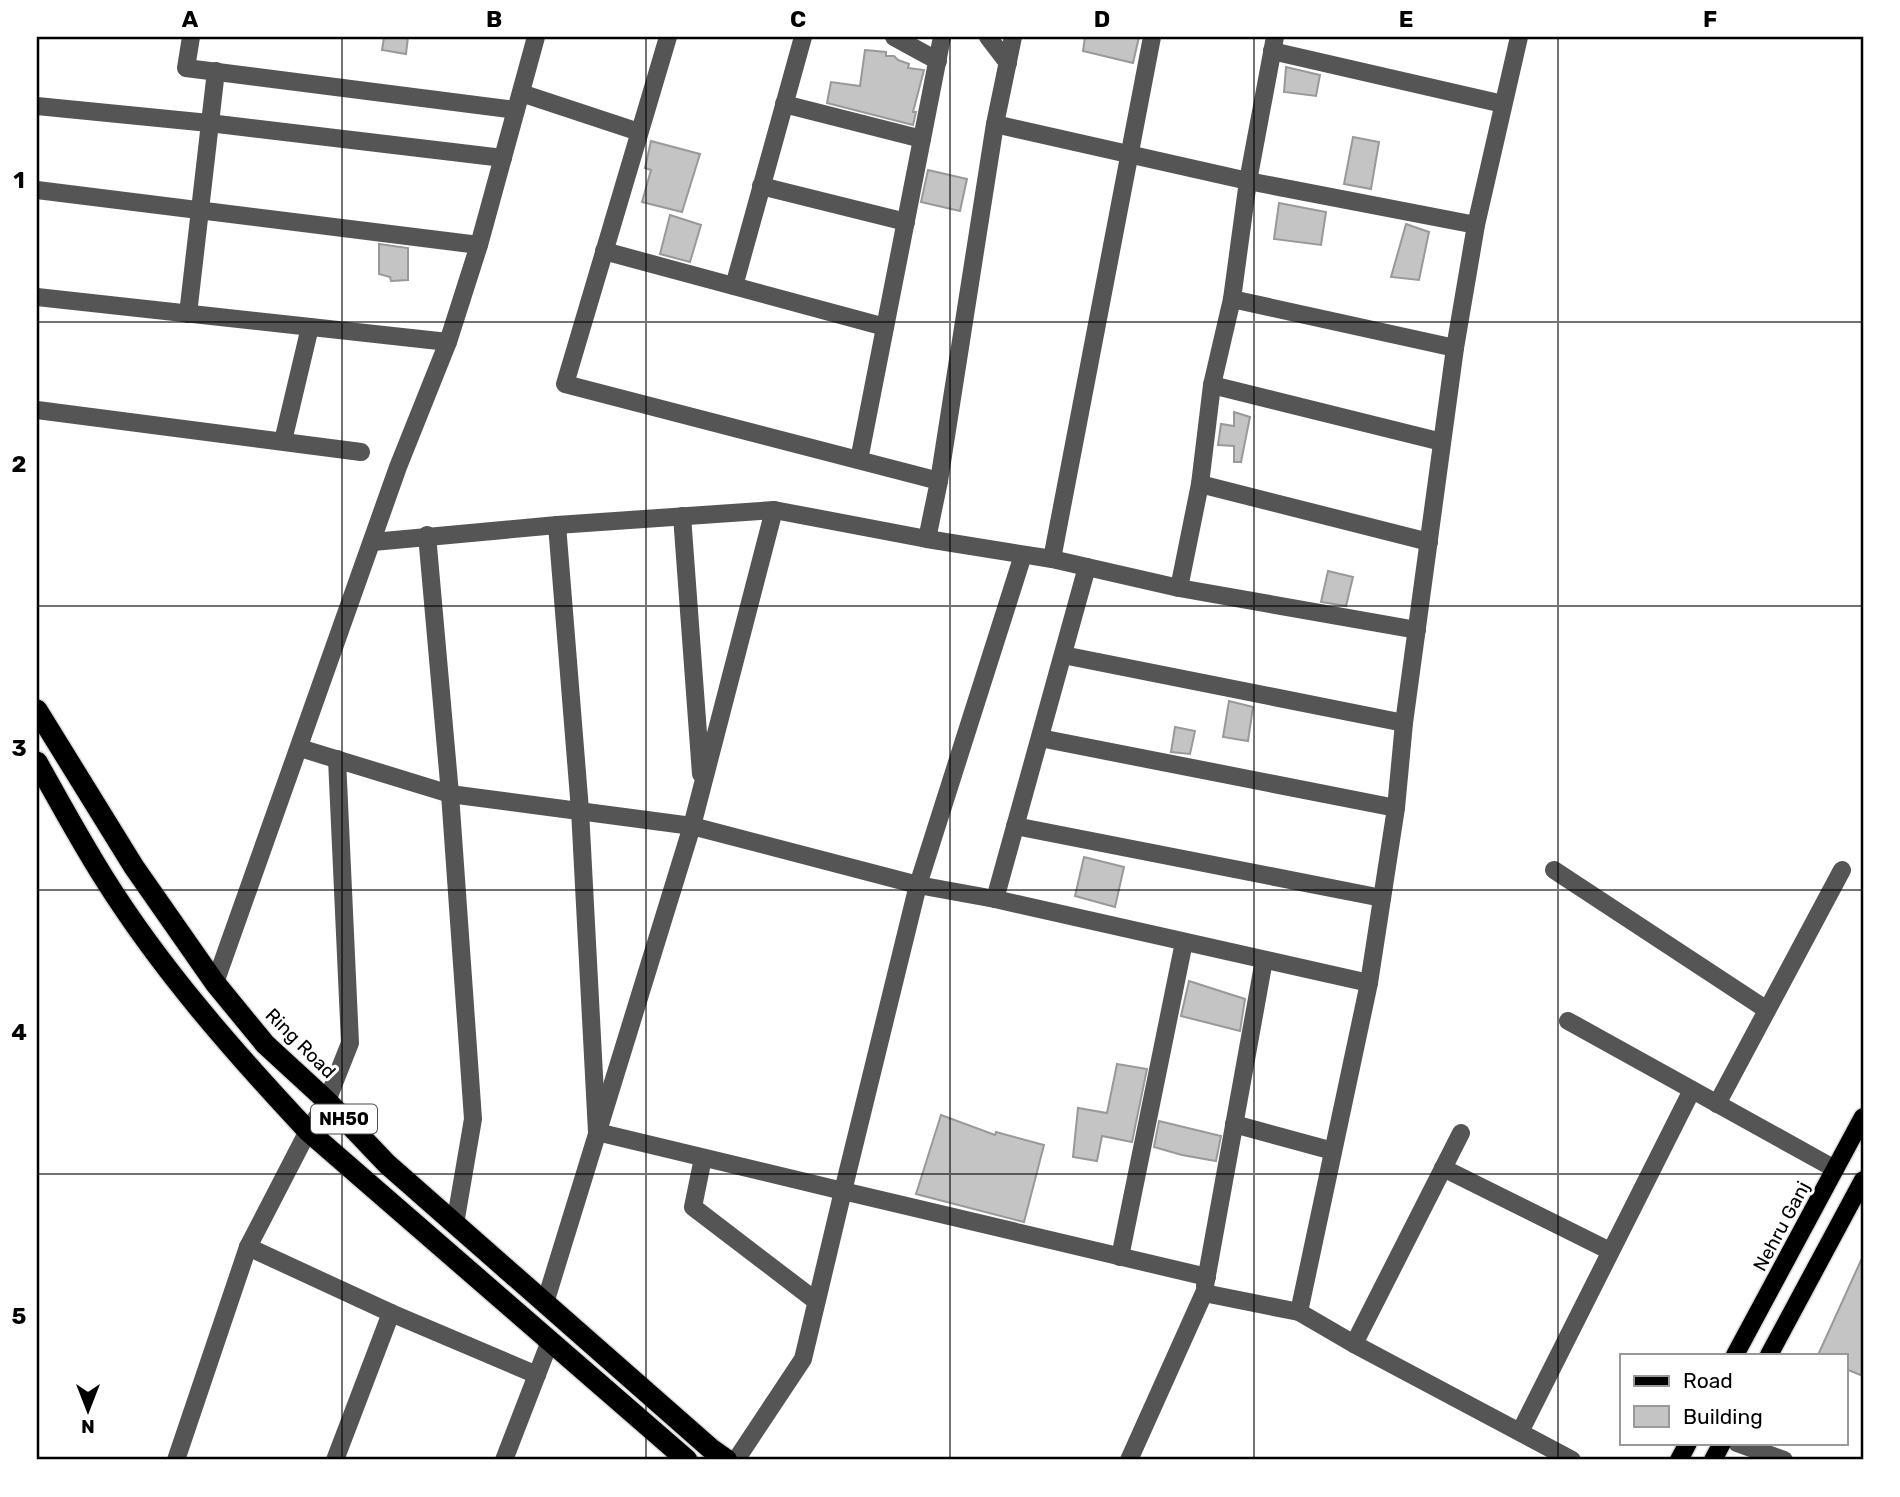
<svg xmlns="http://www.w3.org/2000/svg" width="1900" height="1497" font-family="Rubik,sans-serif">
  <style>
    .building { fill: #c4c4c4; stroke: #999; stroke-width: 2 }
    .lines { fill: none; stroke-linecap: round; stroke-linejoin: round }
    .major-casing { stroke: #dbdbdb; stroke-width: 21 }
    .highway-casing { stroke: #dbdbdb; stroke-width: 24 }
    .minor { stroke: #555; stroke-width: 18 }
    .major { stroke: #000; stroke-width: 18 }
    .highway { stroke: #000; stroke-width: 21 }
    .grid { fill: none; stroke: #000; stroke-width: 2; stroke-opacity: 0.55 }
    .labels { text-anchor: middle; stroke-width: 6; stroke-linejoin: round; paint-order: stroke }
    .shield { fill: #fff; stroke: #4c4c4c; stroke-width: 2 }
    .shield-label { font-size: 18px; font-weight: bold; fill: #000 }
    .street-label { font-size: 19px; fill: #000; stroke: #fff }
    .neatline { fill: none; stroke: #000; stroke-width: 2.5 }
    .grid-label { font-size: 23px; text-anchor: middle; font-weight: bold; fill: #000 }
  </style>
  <rect width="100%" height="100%" fill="#fff"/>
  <g class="building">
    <path d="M384,37H408L406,54L382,50Z"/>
    <path d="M1085,37H1139L1133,63L1083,51Z"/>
    <path d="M865,50L886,52V56H894L898,60L909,64L908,68L924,70L913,112H916L913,125L827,103L831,82L860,86Z"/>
    <path d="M1286,67L1320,75L1316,96L1284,92Z"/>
    <path d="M1353,137L1379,142L1371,189L1344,184Z"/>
    <path d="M651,141L700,154L682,212L642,202L651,170L645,168Z"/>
    <path d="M928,170L967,179L960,211L921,202Z"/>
    <path d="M1279,203L1326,212L1321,245L1274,239Z"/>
    <path d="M670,215L701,225L690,262L660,254Z"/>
    <path d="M1406,224L1429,232L1419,280L1391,277Z"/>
    <path d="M379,244L408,248V280L391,281L390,277L379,274Z"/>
    <path d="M1234,412L1250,417L1241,462H1234V446L1218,445L1221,424L1234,426Z"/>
    <path d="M1328,571L1353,577L1346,606L1321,602Z"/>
    <path d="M1229,701L1253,707L1248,741L1223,737Z"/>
    <path d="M1175,727L1195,731L1190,754L1171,752Z"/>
    <path d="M1084,857L1124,867L1115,907L1075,896Z"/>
    <path d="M1189,981L1245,999L1240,1031L1181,1016Z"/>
    <path d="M1117,1064L1147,1069L1132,1142L1102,1136L1097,1161L1073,1157L1078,1108L1107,1113Z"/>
    <path d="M941,1115L995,1135L996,1132L1044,1145L1024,1222L916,1194Z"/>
    <path d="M1159,1121L1221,1136L1216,1161L1182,1155L1154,1147Z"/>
    <path d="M1863,1256V1376L1846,1369V1355H1818Z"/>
  </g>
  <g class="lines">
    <defs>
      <g id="major">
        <path d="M1735,1355L1863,1117"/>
        <path d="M1769,1355L1863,1180"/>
        <path d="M1679,1460L1688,1443"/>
        <path d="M1713,1460L1722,1443"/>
      </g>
      <g id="highway">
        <path d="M37,710L134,867L215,983L265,1044L327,1101L387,1164L710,1448L727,1460"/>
        <path d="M37,762C59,801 80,840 104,878C161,969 234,1052 308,1131L687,1460"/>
      </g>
    </defs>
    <use href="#major" class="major-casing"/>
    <use href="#highway" class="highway-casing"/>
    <g class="minor">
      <path d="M191,37L186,68L516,110"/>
      <path d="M668,37L565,384L939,481"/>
      <path d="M894,37L938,61"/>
      <path d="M988,37L1008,63"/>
      <path d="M1272,51L1503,104"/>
      <path d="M521,93L639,132"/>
      <path d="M784,104L922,139"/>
      <path d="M37,106L209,123L503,158"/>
      <path d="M995,124L1248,181L1476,225"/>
      <path d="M761,186L906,222"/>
      <path d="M37,190L479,245"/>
      <path d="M604,251L885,327"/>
      <path d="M734,286L803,37"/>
      <path d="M37,297L448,342"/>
      <path d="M1232,299L1455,348"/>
      <path d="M188,314L216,71"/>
      <path d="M1212,385L1442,442"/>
      <path d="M37,410L361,452"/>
      <path d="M283,441L310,327"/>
      <path d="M859,460L942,37"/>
      <path d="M1200,484L1429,542"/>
      <path d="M682,516L701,774"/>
      <path d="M557,525L580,810L597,1132L843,1191L918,885L1023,555"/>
      <path d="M427,535L450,794L473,1119L455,1224"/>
      <path d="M927,539L939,481L995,124L1013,37"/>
      <path d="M373,542L557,525L774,510L927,539L1052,559L1179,588L1417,630"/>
      <path d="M1052,559L1152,37"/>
      <path d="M1179,588L1200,484L1212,385L1232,299L1248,181L1275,37"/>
      <path d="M1063,655L1404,723"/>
      <path d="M1040,738L1396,808"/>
      <path d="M300,748L450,794L692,826L918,885L995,899L1369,983"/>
      <path d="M1015,826L1382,898"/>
      <path d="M1554,870L1767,1010"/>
      <path d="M995,899L1087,567"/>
      <path d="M215,983L398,467L448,342L479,245L536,37"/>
      <path d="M1568,1021L1835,1169"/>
      <path d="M1717,1104L1842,870"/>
      <path d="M1234,1124L1333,1151"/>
      <path d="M1461,1133L1354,1344L1572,1460"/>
      <path d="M703,1158L693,1207L816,1301"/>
      <path d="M1443,1168L1610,1251"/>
      <path d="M248,1247L391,1313"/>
      <path d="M1120,1257L1184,942"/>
      <path d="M1205,1286L1264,960"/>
      <path d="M545,1303L692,826L774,510"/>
      <path d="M1299,1312L1354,1344"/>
      <path d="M1520,1432L1692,1090"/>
      <path d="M1737,1443L1784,1460"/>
      <path d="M176,1460L248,1247L308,1131L327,1101L350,1043L337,759"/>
      <path d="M335,1460L391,1313L537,1375"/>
      <path d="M504,1460L550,1341"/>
      <path d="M736,1460L803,1359L843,1191L1207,1277"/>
      <path d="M1129,1460L1204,1293L1299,1312L1369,983L1396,808L1404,723L1455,348L1476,225L1519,37"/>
    </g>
    <use href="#major" class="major"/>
    <use href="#highway" class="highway"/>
  </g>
  <path class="grid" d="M342,37V1460M646,37V1460M950,37V1460M1254,37V1460M1558,37V1460M37,322H1863M37,606H1863M37,890H1863M37,1174H1863"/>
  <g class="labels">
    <rect class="shield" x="311" y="1104.5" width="66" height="29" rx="5"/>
    <g class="shield-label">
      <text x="344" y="1125">NH50</text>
    </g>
    <g class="street-label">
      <text transform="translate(301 1043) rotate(45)" y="7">Ring Road</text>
      <text transform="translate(1781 1226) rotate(-62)" y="7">Nehru Ganj</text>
    </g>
  </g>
  <rect width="1900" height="1497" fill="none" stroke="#ffffff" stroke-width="77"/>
  <rect x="1620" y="1354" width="228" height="91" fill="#ffffff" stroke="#999999" stroke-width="2"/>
  <rect x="1634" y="1376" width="35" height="10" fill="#000000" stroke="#999999" stroke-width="2"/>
  <text x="1683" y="1388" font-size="21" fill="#000000">Road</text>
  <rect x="1634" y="1406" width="35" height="21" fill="#c4c4c4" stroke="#999999" stroke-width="2"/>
  <text x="1683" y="1424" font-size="21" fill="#000000">Building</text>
  <g transform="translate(88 1410) rotate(180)" stroke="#ffffff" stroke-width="5" paint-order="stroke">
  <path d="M0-5L12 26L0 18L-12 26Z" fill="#000000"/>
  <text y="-10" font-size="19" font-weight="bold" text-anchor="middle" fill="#000000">N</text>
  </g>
  <rect x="38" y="38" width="1824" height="1420" class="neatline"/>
  <g class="grid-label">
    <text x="190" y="27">A</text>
    <text x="494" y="27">B</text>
    <text x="798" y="27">C</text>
    <text x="1102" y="27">D</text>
    <text x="1406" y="27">E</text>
    <text x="1710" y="27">F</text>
    <text x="19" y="188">1</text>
    <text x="19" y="472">2</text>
    <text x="19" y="756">3</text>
    <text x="19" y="1040">4</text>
    <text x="19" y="1324">5</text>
  </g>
</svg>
